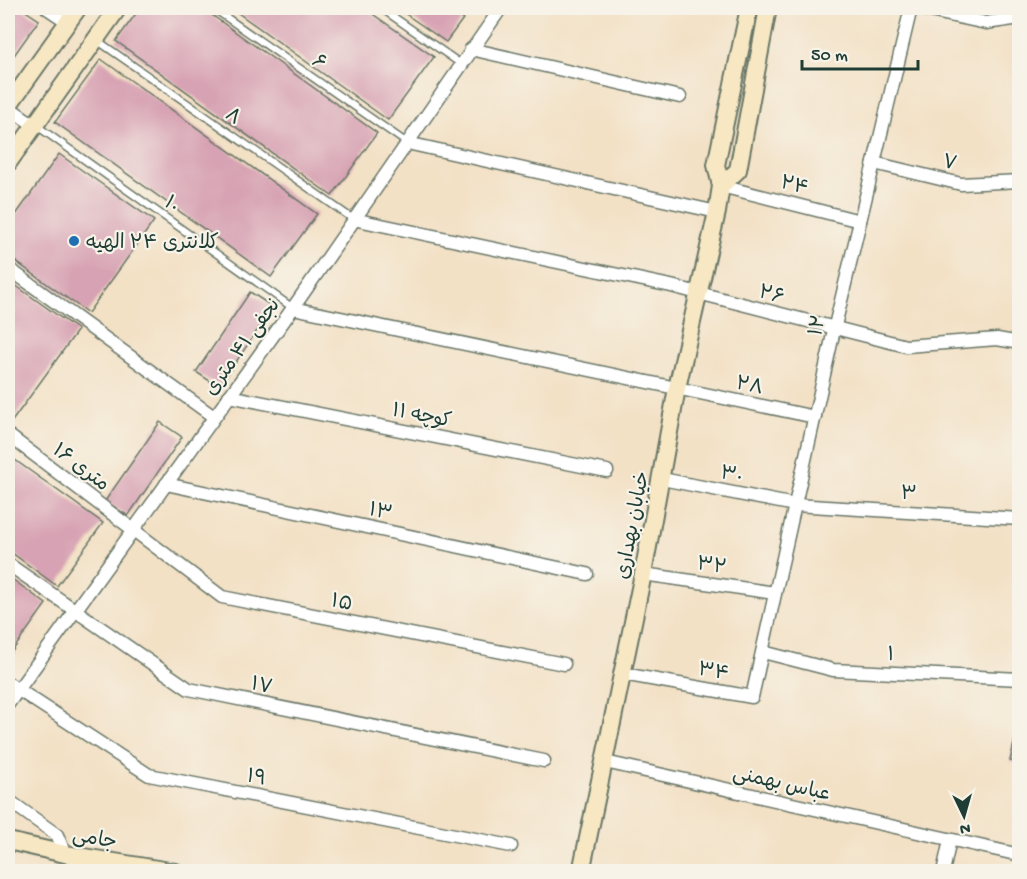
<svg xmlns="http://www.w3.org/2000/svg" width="1027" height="879" font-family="'Gochi Hand','Playpen Sans Arabic',sans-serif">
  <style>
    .building { fill: #d7a2b3 }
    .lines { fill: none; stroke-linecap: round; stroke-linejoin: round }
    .lane-casing { stroke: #697667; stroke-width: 9 }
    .street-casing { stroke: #697667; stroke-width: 15 }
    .secondary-casing { stroke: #697667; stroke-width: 20 }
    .lane { stroke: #fff; stroke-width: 6 }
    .street { stroke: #fff; stroke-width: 12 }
    .secondary { stroke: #f7e8c3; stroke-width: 16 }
    .poi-dot { fill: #1f6fb2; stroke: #f7f3e8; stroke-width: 2 }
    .labels { text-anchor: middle; stroke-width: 4.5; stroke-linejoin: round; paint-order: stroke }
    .street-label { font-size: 20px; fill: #1f3d34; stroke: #f7f3e8 }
    .poi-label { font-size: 20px; fill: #1f3d34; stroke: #f7f3e8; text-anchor: start }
  </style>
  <rect width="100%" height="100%" fill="#f7f3e8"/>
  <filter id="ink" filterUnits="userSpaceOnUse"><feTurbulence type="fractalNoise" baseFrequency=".0167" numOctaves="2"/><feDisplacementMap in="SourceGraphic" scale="12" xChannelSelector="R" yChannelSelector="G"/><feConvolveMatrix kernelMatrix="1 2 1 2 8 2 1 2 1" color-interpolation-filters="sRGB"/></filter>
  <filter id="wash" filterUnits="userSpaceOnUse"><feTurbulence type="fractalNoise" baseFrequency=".008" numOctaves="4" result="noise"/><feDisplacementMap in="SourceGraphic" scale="24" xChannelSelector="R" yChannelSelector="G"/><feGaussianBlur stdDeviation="1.35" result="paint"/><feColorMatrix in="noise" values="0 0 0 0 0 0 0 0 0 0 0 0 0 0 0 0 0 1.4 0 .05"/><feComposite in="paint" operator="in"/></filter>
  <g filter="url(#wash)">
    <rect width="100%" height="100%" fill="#f3e1c6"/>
    <g id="blocks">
      <g class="building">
        <path d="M8,8H21L39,20L8,64Z"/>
        <path d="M140,8H202L377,133L332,196L116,41Z"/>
        <path d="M231,8H364L434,57L388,120Z"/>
        <path d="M397,8H471L446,42Z"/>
        <path d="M101,59L317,214L271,277L55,122Z"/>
        <path d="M59,154L154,221L88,313L8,256V226Z"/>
        <path d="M8,280L78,330L10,424L8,422Z"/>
        <path d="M250,292L273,307L219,387L196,372Z"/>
        <path d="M160,422L182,437L128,516L105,501Z"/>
        <path d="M8,455L103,523L57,586L8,550Z"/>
        <path d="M8,576L46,604L8,657Z"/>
        <path d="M1019,721H1020V763L1010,761Z"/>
      </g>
    </g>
  </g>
  <g filter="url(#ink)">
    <use href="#blocks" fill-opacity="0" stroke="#697667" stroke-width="1.5"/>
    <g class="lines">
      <defs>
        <g id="lane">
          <path d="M213,8L407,143"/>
          <path d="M381,8L461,64"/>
          <path d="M98,41L353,219"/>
          <path d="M37,126L293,308"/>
        </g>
        <g id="street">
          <path d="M47,8L68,22"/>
          <path d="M916,8L986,23L1020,18"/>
          <path d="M471,49L680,97"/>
          <path d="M8,107L34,125"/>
          <path d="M407,143L717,212"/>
          <path d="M874,163L961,184L1020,181"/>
          <path d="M721,186L860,221"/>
          <path d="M353,219L671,286L906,346L997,339L1020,343"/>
          <path d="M8,268L214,417"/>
          <path d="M293,308L815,417"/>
          <path d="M229,396L607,471"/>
          <path d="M8,435L222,597L564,664"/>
          <path d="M662,479L795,505L1020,519"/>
          <path d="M166,484L587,574"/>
          <path d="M8,564L189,689L544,761"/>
          <path d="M643,574L775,593"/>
          <path d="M763,652L833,670L1020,679"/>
          <path d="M623,674L752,697L834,330L911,8"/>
          <path d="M8,683L149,775L511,846"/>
          <path d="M8,704L293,308L501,8"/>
          <path d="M605,762L1020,855"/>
          <path d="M8,800L57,835L65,854"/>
          <path d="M943,872L950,840"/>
        </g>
        <g id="secondary">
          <path d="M8,106L78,8"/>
          <path d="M8,163L118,8"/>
          <path d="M721,186L738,170L768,8"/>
          <path d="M8,841L65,854L176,872"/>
          <path d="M581,872L643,574L677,388L717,212L721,186L716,165L749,8"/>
        </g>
      </defs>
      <use href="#lane" class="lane-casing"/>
      <use href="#street" class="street-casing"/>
      <use href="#secondary" class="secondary-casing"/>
      <use href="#lane" class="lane"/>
      <use href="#street" class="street"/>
      <use href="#secondary" class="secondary"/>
    </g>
  </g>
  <circle class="poi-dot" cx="74" cy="241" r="6"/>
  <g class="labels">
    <g class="street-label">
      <text transform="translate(320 61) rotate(35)" y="7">۶</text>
      <text transform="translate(234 115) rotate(35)" y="7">۸</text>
      <text transform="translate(950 161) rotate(13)" y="7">۷</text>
      <text transform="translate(795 184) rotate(14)" y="7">۲۴</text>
      <text transform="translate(173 203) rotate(35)" y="7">۱۰</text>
      <text transform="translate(772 293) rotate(15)" y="7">۲۶</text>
      <text transform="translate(816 325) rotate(-77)" y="7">۱۲</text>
      <text transform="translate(241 346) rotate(-54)" y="7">نجفی ۴۱ متری</text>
      <text transform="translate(750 384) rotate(12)" y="7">۲۸</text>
      <text transform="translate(422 414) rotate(11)" y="7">کوچه ۱۱</text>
      <text transform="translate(82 466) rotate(37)" y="7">۱۶ متری</text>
      <text transform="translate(732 473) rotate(11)" y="7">۳۰</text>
      <text transform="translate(909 492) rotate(4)" y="7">۳</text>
      <text transform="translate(381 510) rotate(12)" y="7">۱۳</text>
      <text transform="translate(631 525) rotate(-79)" y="7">خیابان بهداری</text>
      <text transform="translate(712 564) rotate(8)" y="7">۳۲</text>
      <text transform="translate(342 601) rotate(11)" y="7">۱۵</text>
      <text transform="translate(891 653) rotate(3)" y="7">۱</text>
      <text transform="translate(714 670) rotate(10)" y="7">۳۴</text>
      <text transform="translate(262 684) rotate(11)" y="7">۱۷</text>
      <text transform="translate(257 776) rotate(11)" y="7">۱۹</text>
      <text transform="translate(782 782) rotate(13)" y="7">عباس بهمنی</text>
      <text transform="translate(95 837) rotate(10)" y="7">جامی</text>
    </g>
    <g class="poi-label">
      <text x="86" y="248">کلانتری ۲۴ الهیه</text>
    </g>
  </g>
  <rect width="1027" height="879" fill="none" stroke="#f7f3e8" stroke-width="30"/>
  <g transform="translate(964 816) rotate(175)" stroke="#f7f3e8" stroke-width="4.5" paint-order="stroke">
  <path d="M0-4.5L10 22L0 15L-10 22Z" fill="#1f3d34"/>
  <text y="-9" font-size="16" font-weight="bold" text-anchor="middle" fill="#1f3d34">N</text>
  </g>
  <path d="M802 60v9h116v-9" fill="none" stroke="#1f3d34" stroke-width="3"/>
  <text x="811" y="60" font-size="18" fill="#1f3d34" stroke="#f7f3e8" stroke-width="4.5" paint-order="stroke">50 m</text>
</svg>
